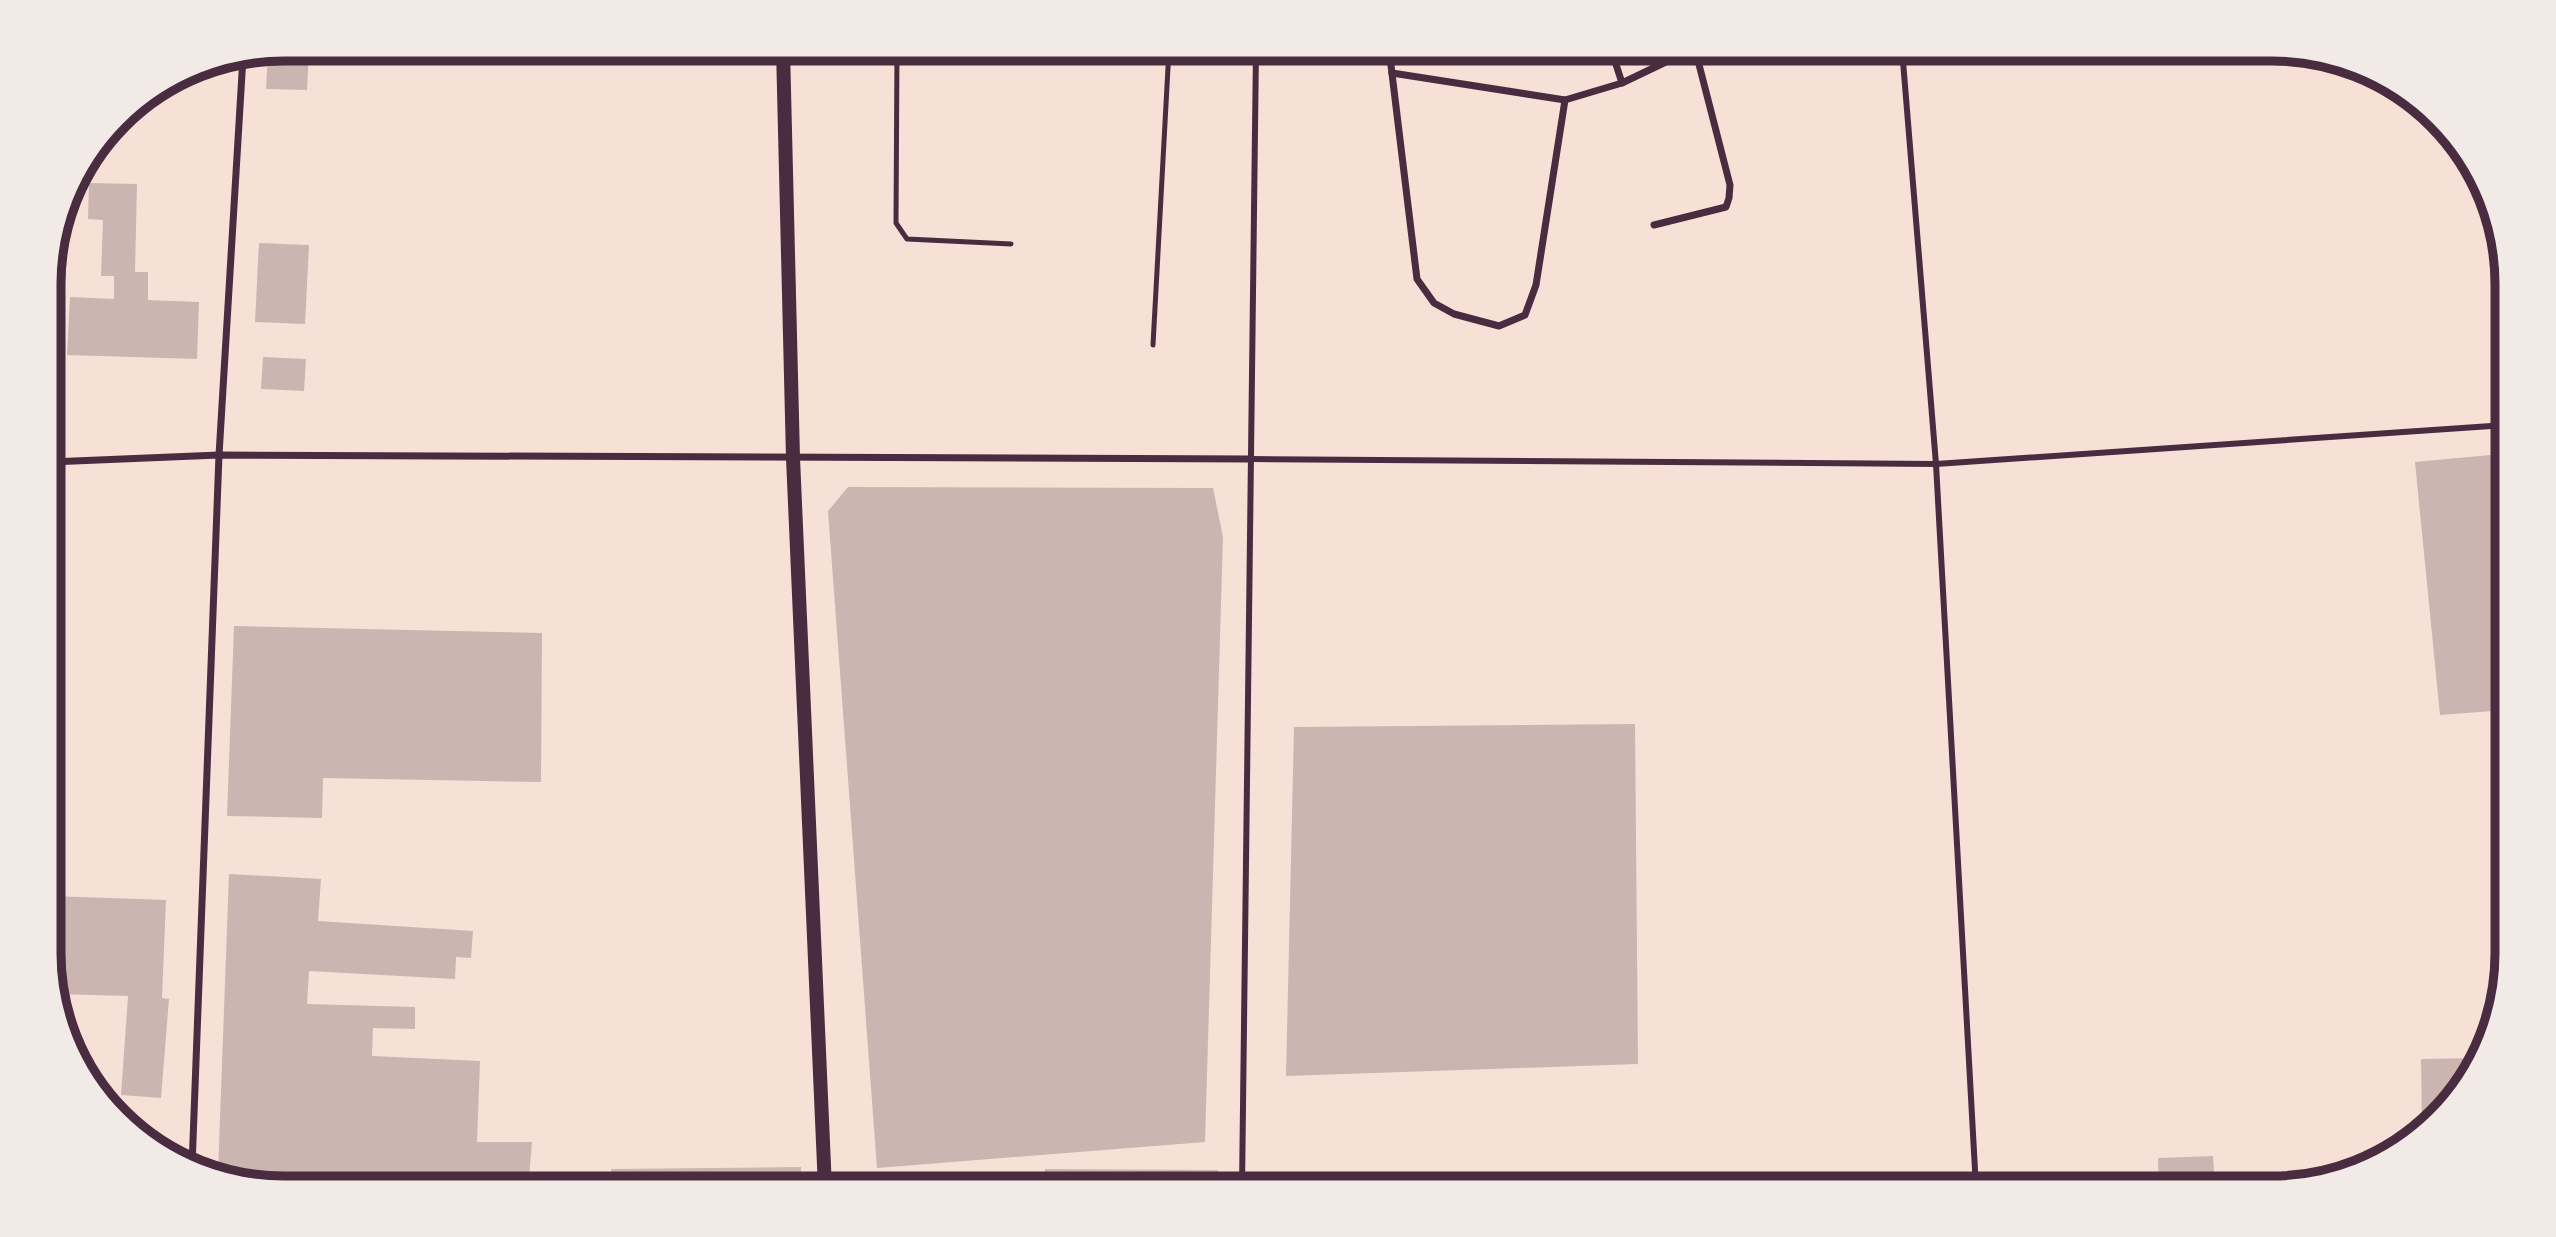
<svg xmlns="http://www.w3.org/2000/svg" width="2556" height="1237" font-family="'Fira Sans Condensed',sans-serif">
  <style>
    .building { fill: #ccb4b1 }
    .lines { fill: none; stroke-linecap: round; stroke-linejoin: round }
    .service { stroke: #4a2c40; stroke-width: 5 }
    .pedestrian { stroke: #4a2c40; stroke-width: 6 }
    .minor { stroke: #4a2c40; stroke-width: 7 }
    .secondary { stroke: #4a2c40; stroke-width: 14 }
    .rim { fill: none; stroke: #4a2c40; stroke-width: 9 }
  </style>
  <rect width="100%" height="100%" fill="#f7e1d7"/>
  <g class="building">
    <path d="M284,49H309L307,90L266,89L268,52Z"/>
    <path d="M89,183L137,184L135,272H148V300L199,302L197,359L67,355L70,297L114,299V276H101L103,220L88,219Z"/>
    <path d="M259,243L309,245L305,324L255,322Z"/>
    <path d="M263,357L306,359L304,391L261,389Z"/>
    <path d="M2490,455L2506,461V710L2440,715L2415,462Z"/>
    <path d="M848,487L1213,488L1223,537L1205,1142L877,1168L828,511Z"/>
    <path d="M234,626L542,633L541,782L323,778L322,818L227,816Z"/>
    <path d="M1635,724L1638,1064L1286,1076L1294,727Z"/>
    <path d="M229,874L321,879L318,921L473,931L471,958L456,957L455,979L309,971L307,1004L415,1007V1029L373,1028L372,1056L480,1061L477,1142H532L529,1178L583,1181V1188H284L218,1173Z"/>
    <path d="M51,896L166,900L162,998L169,999L161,1098L121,1095L128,996L55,994L51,984Z"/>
    <path d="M2481,1058L2426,1122L2422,1126L2421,1059Z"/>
    <path d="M2213,1156L2215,1188H2159L2158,1158Z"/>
    <path d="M801,1167V1188H612L611,1169Z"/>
    <path d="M1045,1169L1218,1170V1188H1044Z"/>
  </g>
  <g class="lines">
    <g class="service">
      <path d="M897,49L896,223L907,239L1011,244"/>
      <path d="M1153,345L1169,49"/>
    </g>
    <g class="pedestrian">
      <path d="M1902,49L1936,464L1976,1188"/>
      <path d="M1251,459L1936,464L2506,425"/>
      <path d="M1242,1188L1256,49"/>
    </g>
    <g class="minor">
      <path d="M1389,49L1417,279L1434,303L1454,314L1499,326L1525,315L1536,285L1565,100"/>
      <path d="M1611,49L1622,83"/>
      <path d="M1392,73L1565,100L1622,83L1693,49"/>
      <path d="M1654,225L1726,207L1729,198L1730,185L1695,49"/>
      <path d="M50,462L219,455L1251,459"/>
      <path d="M192,1167L219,455L243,57"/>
    </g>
    <path class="secondary" d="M783,49L793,458L825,1188"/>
  </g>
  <path d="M0 0H2556V1237H0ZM284 61H2272A223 223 0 0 1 2495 284V953A223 223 0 0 1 2272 1176H284A223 223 0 0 1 61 953V284A223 223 0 0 1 284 61Z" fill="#f1eae7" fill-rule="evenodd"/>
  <path class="rim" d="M284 61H2272A223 223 0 0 1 2495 284V953A223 223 0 0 1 2272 1176H284A223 223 0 0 1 61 953V284A223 223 0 0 1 284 61Z"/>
</svg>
